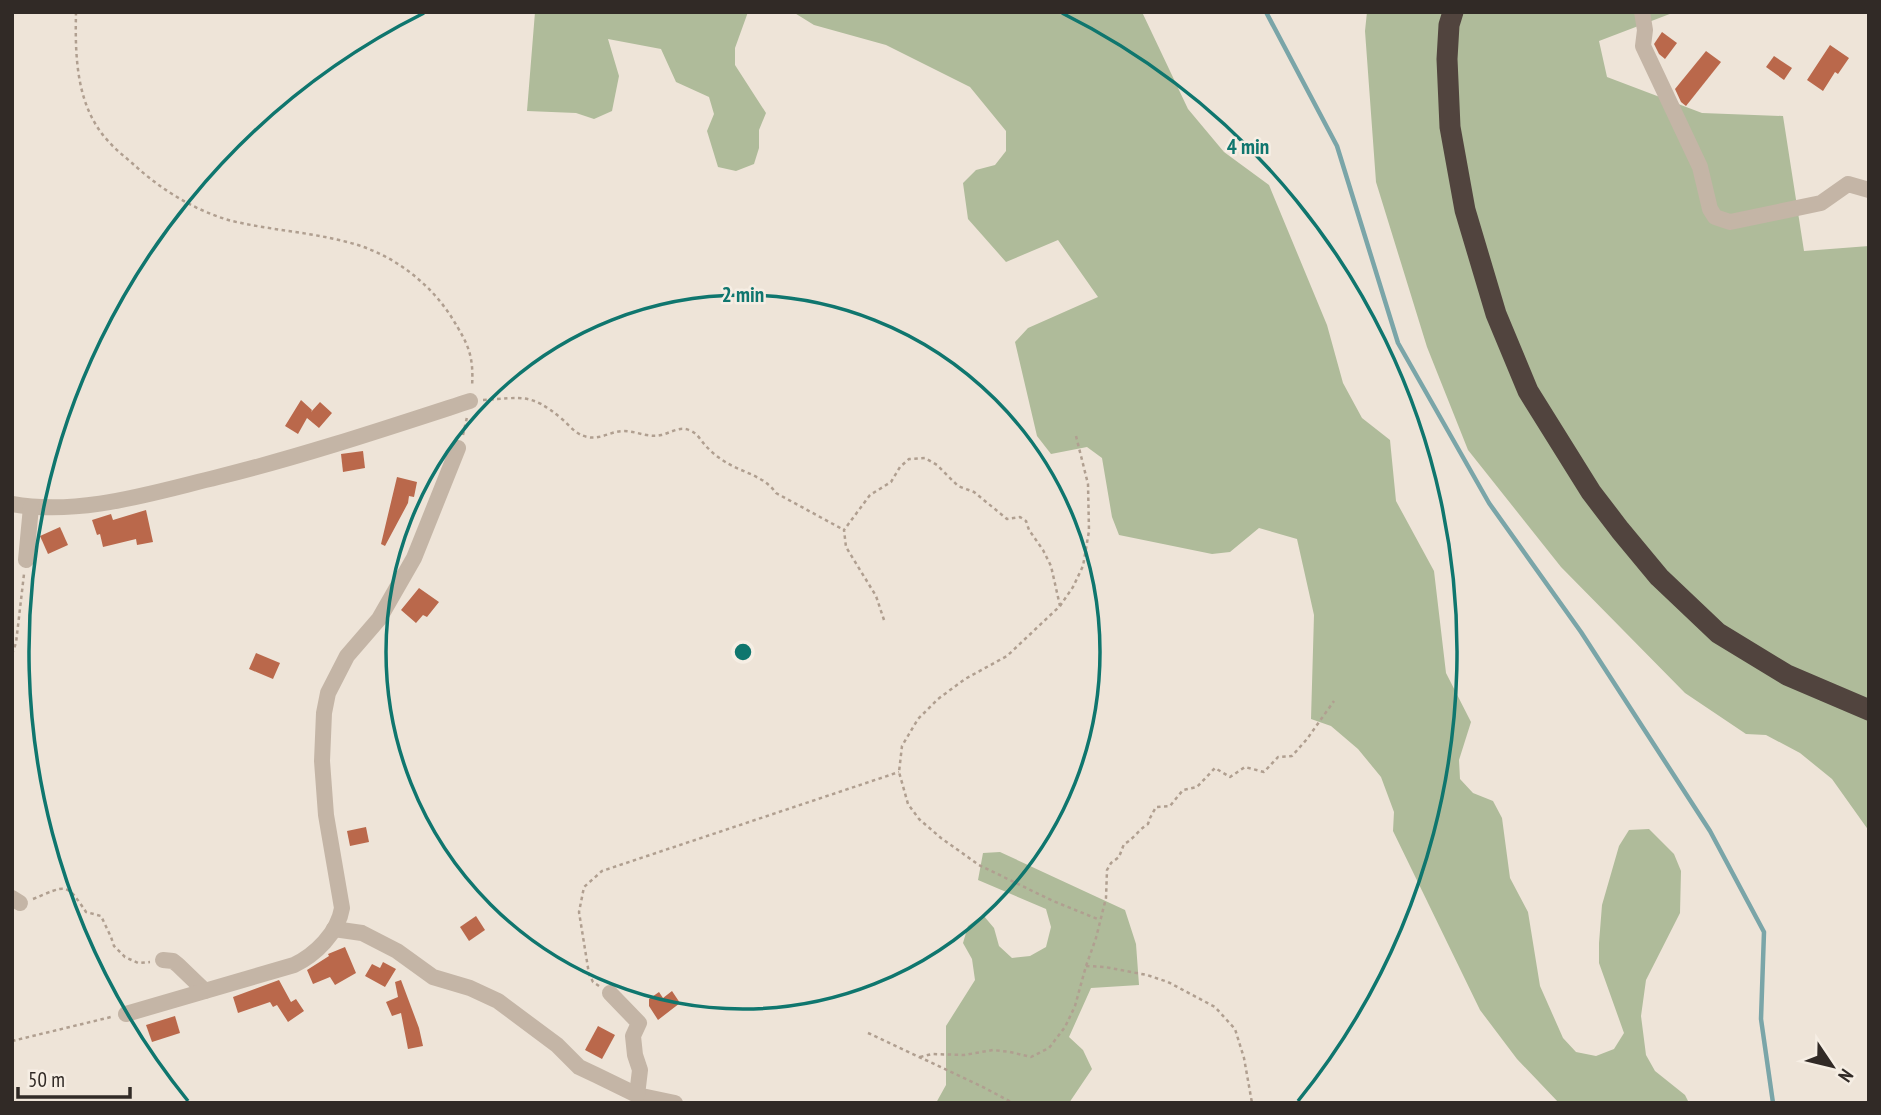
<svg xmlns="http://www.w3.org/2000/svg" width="1881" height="1115" font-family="'PT Sans Narrow',sans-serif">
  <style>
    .green { fill: #afbb9a }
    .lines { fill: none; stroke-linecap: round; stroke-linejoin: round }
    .stream { stroke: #7aa5a8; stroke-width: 4.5 }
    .building { fill: #ba684b }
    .path { stroke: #b09f90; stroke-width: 2.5; stroke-dasharray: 3.5 3.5; stroke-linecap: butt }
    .minor { stroke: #c4b5a6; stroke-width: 16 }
    .highway { stroke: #51443e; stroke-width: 21 }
    .ring { fill: none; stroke: #0f766e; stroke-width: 3.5 }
    .centre { fill: #0f766e; stroke: #f6eee4; stroke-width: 3.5 }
    .ring-label { font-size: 21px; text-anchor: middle; font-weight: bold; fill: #0f766e; stroke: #f6eee4; stroke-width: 5; stroke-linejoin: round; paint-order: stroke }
  </style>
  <rect width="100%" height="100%" fill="#eee4d8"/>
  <g class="green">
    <path d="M535,12H748L735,48V65L766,113L759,130V148L754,164L736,171L718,167L707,131L714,114L709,97L676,82L661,49L608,39L619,76L612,111L594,119L576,113L527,111Z"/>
    <path d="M793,12H1142L1188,109L1224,152L1269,185L1327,325L1343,383L1362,418L1390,440L1396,501L1434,571L1446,673L1471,722L1459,760L1460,779L1473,793L1493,801L1502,818L1510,878L1528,912L1540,986L1563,1038L1576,1052L1596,1056L1614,1049L1624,1033L1599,963V943L1602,905L1619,846L1629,830L1649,829L1674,854L1681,871L1680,913L1646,980L1641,1016L1646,1055L1655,1071L1685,1095L1689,1103H1559L1517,1059L1480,1010L1393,831L1394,812L1381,777L1358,749L1331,726L1311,719L1314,615L1297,539L1259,528L1230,552L1212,554L1119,535L1112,517L1102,458L1087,447L1051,454L1037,436L1015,342L1028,328L1098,297L1058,240L1006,262L968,219L963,183L976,170L995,165L1006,151V131L970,87L886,45L814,25Z"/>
    <path d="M1367,12H1675L1599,41L1607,77L1702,113L1783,116L1804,251L1869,246V831L1832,779L1800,753L1766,735L1746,734L1685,693L1561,567L1468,450L1427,347L1376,182L1365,31Z"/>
    <path d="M1000,852L1125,910L1136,944L1139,985L1091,988L1069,1037L1083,1050L1092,1069L1069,1103H936L946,1085V1026L975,980L972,959L963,943L968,926L983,915L994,928L999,946L1012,958L1030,956L1046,947L1051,927L1046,909L978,880L983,853Z"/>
  </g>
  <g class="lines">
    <path class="stream" d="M1266,12L1337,146L1398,343L1489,503L1581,632L1710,831L1764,932L1761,1019L1773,1103"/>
  </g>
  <g class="building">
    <path d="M1662,32L1677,43L1665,59L1659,54L1654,44Z"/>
    <path d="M1830,45L1849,58L1838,74L1835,72L1823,91L1807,80Z"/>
    <path d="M1706,51L1721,62L1686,106L1681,102L1675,89Z"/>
    <path d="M1774,56L1792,68L1784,80L1766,67Z"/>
    <path d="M301,400L312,410L311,412L320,402L332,413L319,428L307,418L298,434L285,426Z"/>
    <path d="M363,451L365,468L343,472L341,454Z"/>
    <path d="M397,477L417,482L414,497L409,496L408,503L385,546L381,544Z"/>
    <path d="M146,510L153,542L137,545L136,539L103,547L100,534L97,535L92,520L111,514L113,520Z"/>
    <path d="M60,527L68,545L48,554L40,536Z"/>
    <path d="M419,588L439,602L427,617L423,615L416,623L401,610Z"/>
    <path d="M256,653L280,663L273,679L249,669Z"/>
    <path d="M366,827L369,842L350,846L347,831Z"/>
    <path d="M476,916L485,930L469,941L460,927Z"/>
    <path d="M345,947L356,973L335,985L330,977L313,984L307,970L329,956L328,954Z"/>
    <path d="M383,962L396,969L385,987L365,976L372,964L380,968Z"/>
    <path d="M279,980L291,1002L296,999L304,1011L288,1022L277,1005L273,1007L270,1002L238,1013L233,997Z"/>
    <path d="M401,980L419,1028L423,1046L408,1049L401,1013L392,1016L386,1002L398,997L395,982Z"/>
    <path d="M672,991L680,1003L658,1020L649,1006V999L659,992L663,998Z"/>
    <path d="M175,1016L180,1033L152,1042L146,1025Z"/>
    <path d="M598,1026L615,1035L602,1059L585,1050Z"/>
  </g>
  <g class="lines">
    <g class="path">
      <path d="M76,12C75,57 76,107 109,142C116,150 124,156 132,163C160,189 195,211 232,221C270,230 309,232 347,242C389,252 429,281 452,318C468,344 474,355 472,387"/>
      <path d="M483,400C522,398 530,392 562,419C570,426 576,435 588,437C600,440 611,431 624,431C636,431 648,438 661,435C671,433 680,425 691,431C698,434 701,441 706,446C711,452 720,459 727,463C744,473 764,476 776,493L844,530"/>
      <path d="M463,435L467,417"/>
      <path d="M1076,436L1088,484L1089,531L1083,566L1073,587L1060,606L1007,656L965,679L938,699L918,719L902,746L899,772L908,804L919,819L941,838L979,865L1053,901L1100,920"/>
      <path d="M884,620L876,596L846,547L844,530L870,495L891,482L900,467L909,459L925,458L937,465L958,486L974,492L1007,519L1020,517L1026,521L1029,530L1043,550L1051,566L1060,606"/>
      <path d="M12,654L16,643L24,574"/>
      <path d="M33,899C67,885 66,882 86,912L101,916L111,937L114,946L125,957L138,963L150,962"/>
      <path d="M1086,966L1105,967L1147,975L1168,982L1215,1007L1235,1029L1244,1058L1252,1103"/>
      <path d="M599,986L593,982L589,974L579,912L584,887L602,871L899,772"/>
      <path d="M868,1033L981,1086L1013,1103"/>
      <path d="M12,1041L111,1017"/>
      <path d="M920,1057L932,1054L964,1055L993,1050L1010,1052L1031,1057L1049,1048L1065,1027L1075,1006L1086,966L1096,938L1106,898L1107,870L1111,863L1119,857L1124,844C1134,839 1138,830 1148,824L1150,818L1156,807L1170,806L1183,790L1197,787L1215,768L1230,777L1245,767L1264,772L1278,757L1292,756L1307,739L1334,701"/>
    </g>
    <g class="minor">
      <path d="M1642,12L1645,30L1643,46L1700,167L1710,209L1715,217L1730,222L1821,203L1848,184L1869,190"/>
      <path d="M12,504C81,516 151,493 218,477C303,456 387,428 470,401"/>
      <path d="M26,560L31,507"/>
      <path d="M12,898L20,903"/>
      <path d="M334,929L362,933L397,951L433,977L470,988L498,1001L557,1045L579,1067L596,1075L637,1095L675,1103"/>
      <path d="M163,960L173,961L178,965L205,991"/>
      <path d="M610,993L639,1023L633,1036L635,1055L640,1070L637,1095"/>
      <path d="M126,1014L294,965C315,955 338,933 342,908L326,815L322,761L324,713L328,693L347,656L379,619L414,558L458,448"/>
    </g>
    <path class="highway" d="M1453,12L1449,25L1447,59L1450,127L1465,210L1496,314L1528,391L1591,492L1620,530L1659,577L1718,633L1787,675L1869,710"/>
  </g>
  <g class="ring">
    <circle cx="743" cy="652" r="357"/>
    <path d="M188 1101A714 714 0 0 1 424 13M1062 13A714 714 0 0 1 1298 1101"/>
  </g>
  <circle cx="743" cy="652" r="10" class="centre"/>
  <g class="ring-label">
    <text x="1248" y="154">4 min</text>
    <text x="743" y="302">2 min</text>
  </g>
  <rect width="1881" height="1115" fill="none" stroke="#312a26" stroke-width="28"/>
  <g transform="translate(1832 1066) rotate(125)" stroke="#f6eee4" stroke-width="5" paint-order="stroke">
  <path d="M0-5L12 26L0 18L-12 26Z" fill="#312a26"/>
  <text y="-10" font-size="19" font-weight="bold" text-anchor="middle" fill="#312a26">N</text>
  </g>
  <path d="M18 1087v10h112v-10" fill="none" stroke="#312a26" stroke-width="3.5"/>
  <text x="28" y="1087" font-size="21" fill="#312a26" stroke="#f6eee4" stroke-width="5" paint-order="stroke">50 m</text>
</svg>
